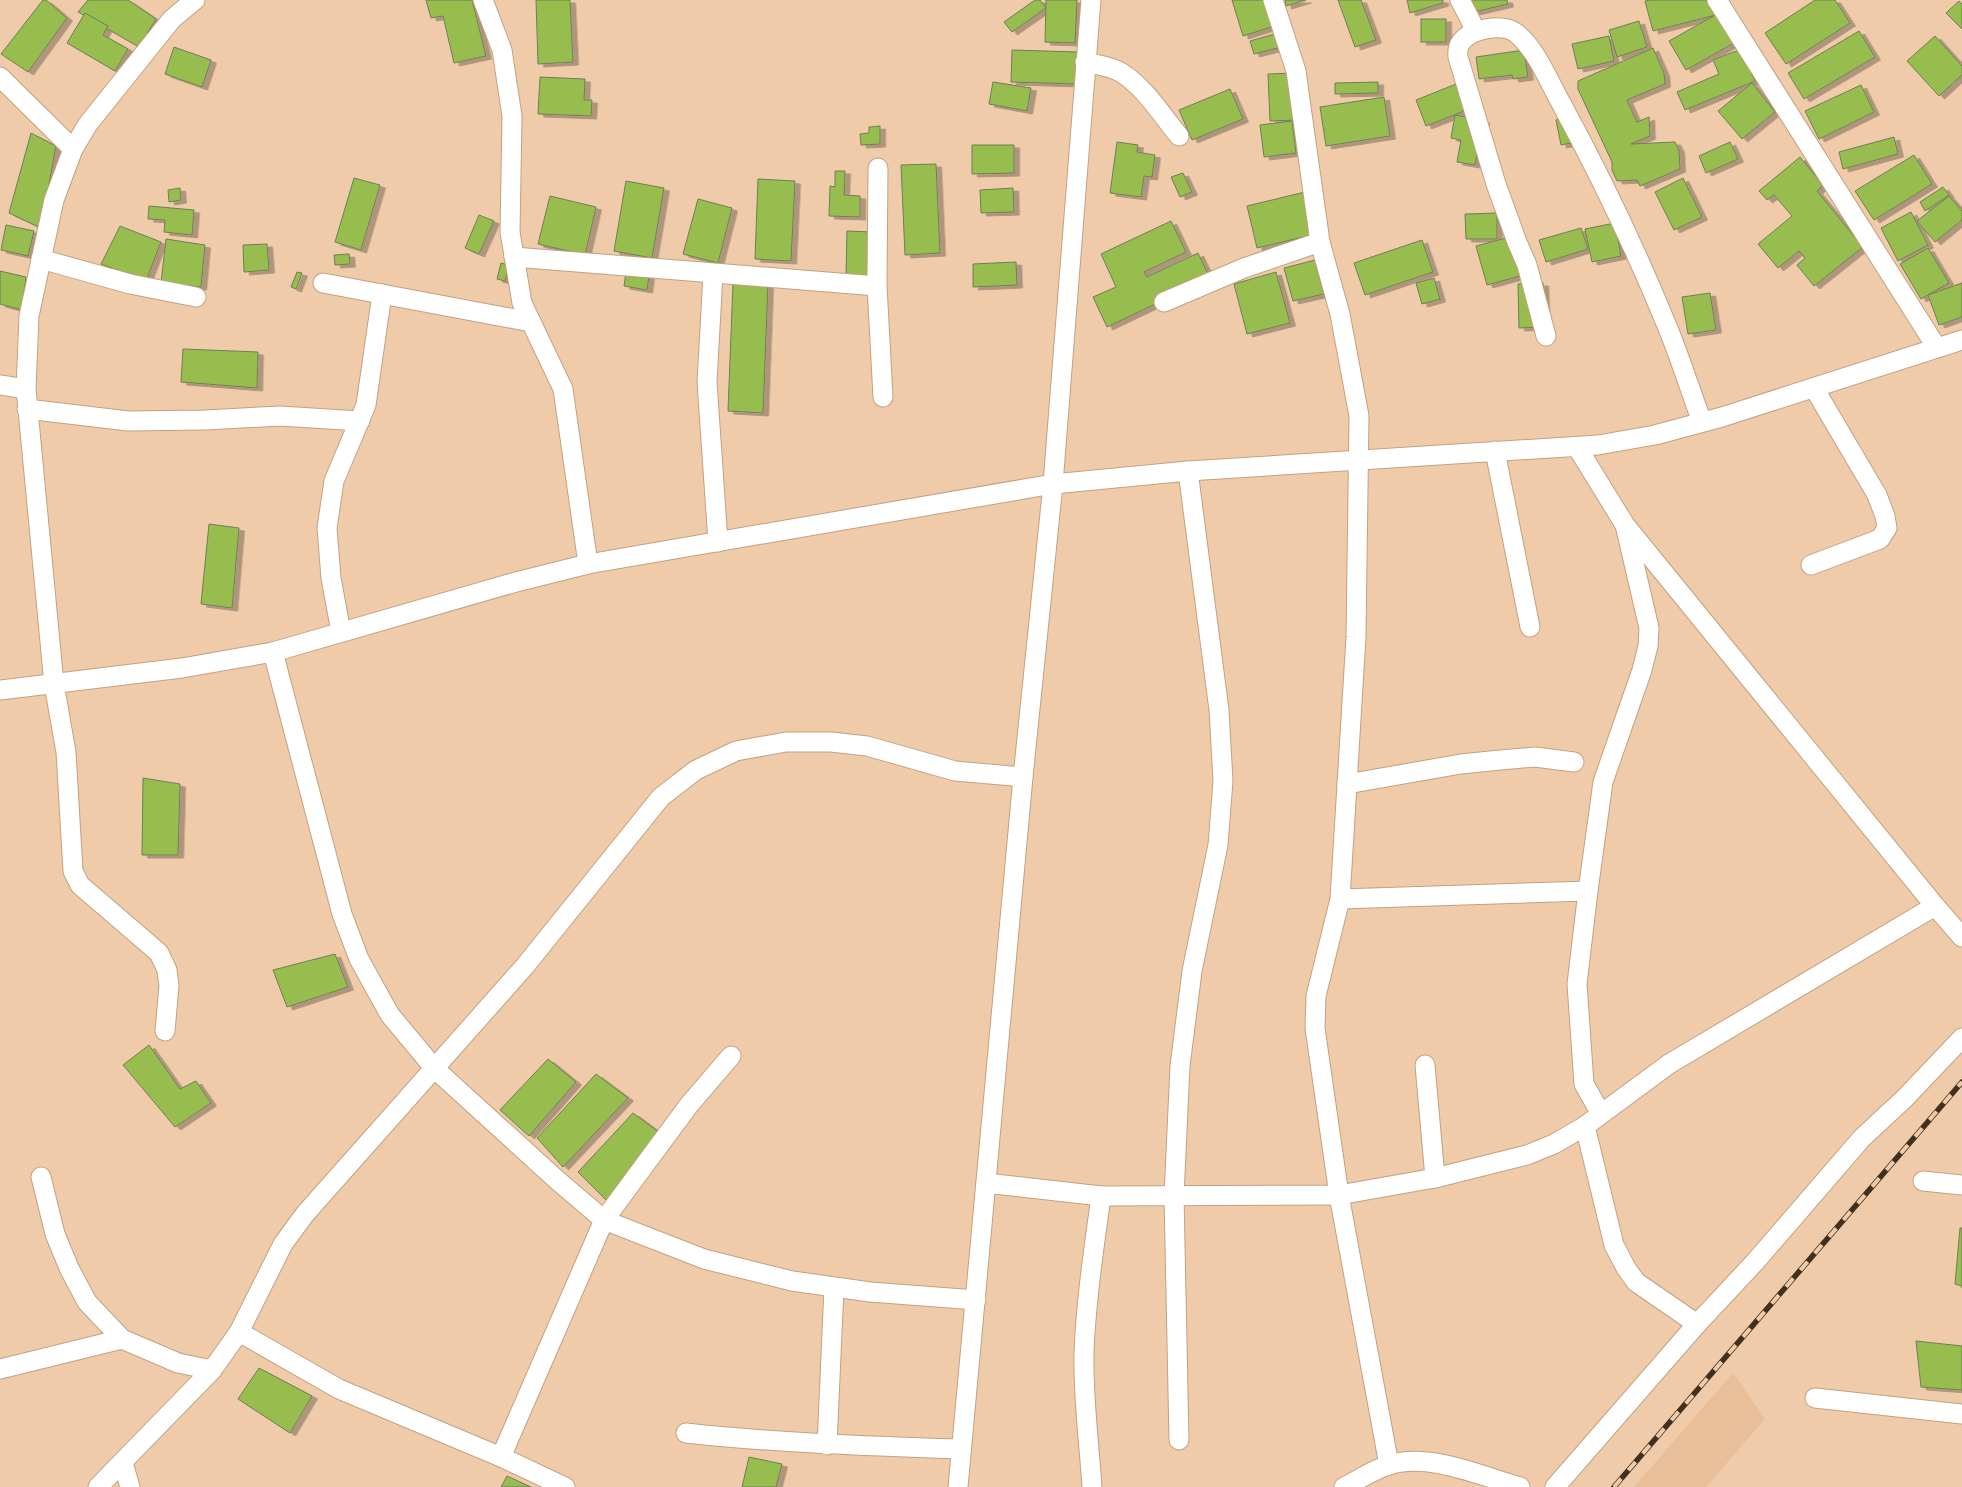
<svg xmlns="http://www.w3.org/2000/svg" width="1962" height="1487" font-family="'DM Sans',sans-serif">
  <style>
    .built { fill: #e8bf98 }
    .building { fill: #96bd4d; stroke: #6e7e57; filter: url(#shadow) }
    .lines { fill: none; stroke-linecap: round; stroke-linejoin: round }
    .minor-casing { stroke: #c3a180; stroke-width: 21 }
    .minor { stroke: #fff; stroke-width: 19 }
    .rail-casing { stroke: #403020; stroke-width: 5.5 }
    .rail { stroke: #efcba9; stroke-width: 4; stroke-dasharray: 11; stroke-linecap: butt }
  </style>
  <defs>
    <filter id="shadow"><feDropShadow dx="5.5" dy="3" stdDeviation="0" flood-color="#0004"/></filter>
  </defs>
  <rect width="100%" height="100%" fill="#efcba9"/>
  <path class="built" d="M1733,1373L1765,1419L1706,1487H1634Z"/>
  <g class="building">
    <path d="M43,0H46L67,18L28,72L1,54Z"/>
    <path d="M88,0H128L156,19L139,47L78,12Z"/>
    <path d="M426,0H472L486,56L454,63L443,16L431,18Z"/>
    <path d="M536,0H570L573,62L538,64Z"/>
    <path d="M1035,0H1040L1046,8L1012,32L1004,22Z"/>
    <path d="M1046,0H1077L1075,43L1045,42Z"/>
    <path d="M1232,0H1277L1284,23L1243,36Z"/>
    <path d="M1285,0H1306L1286,6Z"/>
    <path d="M1338,0H1361L1376,40L1355,47Z"/>
    <path d="M1407,0H1443V3L1410,13Z"/>
    <path d="M1471,0H1507L1508,4L1474,12Z"/>
    <path d="M1650,0H1712L1716,15L1653,31L1645,1Z"/>
    <path d="M1815,0H1835L1850,23L1786,64L1765,33Z"/>
    <path d="M1959,1L1962,4V29L1946,13Z"/>
    <path d="M85,13L108,26L103,35L128,49L115,71L67,43Z"/>
    <path d="M1717,14L1734,43L1686,70L1669,41Z"/>
    <rect x="1421" y="19" width="25" height="23"/>
    <path d="M1639,21L1647,47L1617,57L1609,30Z"/>
    <path d="M1285,31L1289,45L1254,54L1250,41Z"/>
    <path d="M1859,31L1875,57L1804,99L1788,73Z"/>
    <path d="M1609,36L1614,61L1578,69L1572,44Z"/>
    <path d="M1935,36L1962,66V75L1939,96L1907,61Z"/>
    <path d="M174,47L211,60L202,87L165,74Z"/>
    <path d="M1653,48L1664,73L1665,84L1627,100L1637,122L1649,117L1650,136L1631,144L1675,142L1679,150L1680,169L1640,186L1637,180L1617,181L1612,170V162L1578,89V81Z"/>
    <path d="M1741,49L1755,81L1685,110L1677,92L1719,74L1713,60Z"/>
    <path d="M1012,50L1078,52L1076,84L1011,82Z"/>
    <path d="M1524,50L1528,77L1513,79L1512,75L1479,79L1476,57Z"/>
    <path d="M1295,73L1297,120L1270,121L1268,74Z"/>
    <path d="M540,77L585,79L584,100H592L591,116L538,114Z"/>
    <path d="M993,82L1031,88L1027,111L989,104Z"/>
    <path d="M1378,82V93L1335,94V83Z"/>
    <path d="M1461,82L1472,108L1426,126L1416,100Z"/>
    <path d="M1752,83L1775,112L1742,139L1718,111Z"/>
    <path d="M1861,85L1874,112L1819,139L1805,111Z"/>
    <path d="M1230,89L1243,119L1192,140L1179,110Z"/>
    <path d="M1384,97L1390,136L1326,146L1320,107Z"/>
    <path d="M1455,115L1484,120L1475,165L1457,162L1461,140L1451,138Z"/>
    <path d="M1570,117L1576,142L1561,145L1556,120Z"/>
    <path d="M1292,121L1296,153L1264,157L1260,125Z"/>
    <path d="M880,126V144L861,145L860,134L869,133V127Z"/>
    <path d="M31,133L56,146L41,228L9,213Z"/>
    <path d="M1894,137L1898,154L1843,169L1839,152Z"/>
    <path d="M1117,142L1138,145L1137,152L1155,155L1152,177L1144,176L1141,197L1110,193Z"/>
    <path d="M1730,142L1738,159L1706,173L1699,156Z"/>
    <path d="M972,145H1014V173L972,174Z"/>
    <path d="M1914,155L1932,184L1874,220L1855,191Z"/>
    <path d="M1800,157L1823,185L1817,191L1863,247L1814,286L1797,265L1805,258L1799,251L1778,268L1758,244L1792,216L1774,195L1767,200L1759,191Z"/>
    <path d="M936,164L940,253L905,255L901,165Z"/>
    <path d="M835,171H845L844,195L860,196V217L829,216L830,186L835,187Z"/>
    <path d="M1183,173L1192,192L1180,197L1171,177Z"/>
    <path d="M354,178L380,185L361,250L335,242Z"/>
    <path d="M1683,178L1702,217L1674,230L1655,192Z"/>
    <path d="M758,179L795,181L791,261L755,259Z"/>
    <path d="M626,181L664,188L652,258L614,251Z"/>
    <path d="M1943,187L1949,195L1925,211L1920,202Z"/>
    <path d="M180,188L181,200L169,202L168,190Z"/>
    <path d="M1013,188L1014,212L981,213L980,190Z"/>
    <path d="M1305,192L1316,234L1257,248L1247,206Z"/>
    <path d="M550,196L596,207L585,255L538,244Z"/>
    <path d="M1949,196L1962,211V220L1935,242L1917,221Z"/>
    <path d="M698,199L732,208L718,263L683,254Z"/>
    <path d="M149,206L194,210L192,235L164,232L165,220L148,219Z"/>
    <path d="M1911,212L1928,245L1898,261L1881,228Z"/>
    <path d="M1497,213V239H1466L1465,214Z"/>
    <path d="M479,215L494,221L479,254L465,248Z"/>
    <path d="M1171,221L1186,252L1144,272L1147,277L1198,253L1210,278L1107,327L1093,297L1116,287L1101,254Z"/>
    <path d="M1615,223L1621,256L1592,262L1585,229Z"/>
    <path d="M6,225L34,231L28,256L1,250Z"/>
    <path d="M120,226L161,242L146,281L101,264Z"/>
    <path d="M1581,228L1588,249L1546,262L1539,240Z"/>
    <path d="M847,231L872,232L871,277L846,276Z"/>
    <path d="M1517,235L1528,274L1487,285L1476,246Z"/>
    <path d="M166,239L205,245L201,287L161,283Z"/>
    <path d="M1422,240L1433,272L1365,295L1354,263Z"/>
    <path d="M267,244L269,270L244,272L243,245Z"/>
    <path d="M1928,248L1949,283L1921,299L1900,264Z"/>
    <path d="M349,254L350,264L335,265L334,255Z"/>
    <path d="M1315,260L1324,294L1293,301L1284,268Z"/>
    <path d="M1016,262L1017,285L973,287V264Z"/>
    <path d="M501,263L509,265L505,281L497,279Z"/>
    <path d="M0,271L26,277L22,310L0,304Z"/>
    <path d="M297,272L302,273L296,289L291,287Z"/>
    <path d="M626,272L649,276L647,290L624,286Z"/>
    <path d="M1276,272L1290,323L1247,334L1234,284Z"/>
    <path d="M1434,278L1440,299L1422,304L1416,283Z"/>
    <path d="M733,283L768,284L763,413L728,411Z"/>
    <path d="M1543,283L1545,327L1519,328L1518,284Z"/>
    <path d="M1962,283V317L1939,325L1928,295Z"/>
    <path d="M1710,293L1716,330L1688,334L1682,297Z"/>
    <path d="M183,349L258,352L257,388L181,382Z"/>
    <path d="M209,524L239,528L232,608L201,604Z"/>
    <path d="M143,778L180,784L178,855H142Z"/>
    <path d="M335,954L348,987L287,1007L273,970Z"/>
    <path d="M149,1045L180,1089L196,1081L211,1103L175,1127L123,1065Z"/>
    <path d="M548,1059L576,1082L529,1136L500,1110Z"/>
    <path d="M596,1074L628,1098L563,1167L537,1138Z"/>
    <path d="M633,1113L660,1133L609,1203L578,1172Z"/>
    <path d="M1960,1228H1962V1286L1955,1284Z"/>
    <path d="M1916,1341L1962,1346V1390L1921,1387Z"/>
    <path d="M259,1368L312,1396L290,1433L238,1399Z"/>
    <path d="M749,1457L782,1464L776,1487H742Z"/>
    <path d="M507,1476L531,1487H501Z"/>
  </g>
  <g class="lines">
    <defs>
      <g id="minor">
        <path d="M483,0L502,50L512,116L510,232L522,303L563,389L588,564"/>
        <path d="M1273,0L1296,71L1320,242L1340,314L1359,416L1356,637L1340,899L1316,996L1315,1028L1339,1195L1389,1465"/>
        <path d="M1460,0L1476,31"/>
        <path d="M1717,0L1937,348"/>
        <path d="M1085,62C1097,65 1111,66 1122,73C1145,88 1162,115 1179,136"/>
        <path d="M0,77L73,149"/>
        <path d="M878,168L877,286L883,397"/>
        <path d="M514,257C635,266 756,277 877,286"/>
        <path d="M41,259L130,284L196,297"/>
        <path d="M713,274L707,382L718,542"/>
        <path d="M323,283L531,322"/>
        <path d="M1164,302L1244,268L1320,242"/>
        <path d="M1546,336L1527,265L1517,242L1496,184L1458,57C1457,46 1460,41 1469,35C1481,28 1504,24 1516,33C1537,50 1548,80 1561,103C1600,175 1636,250 1667,326C1680,357 1690,390 1702,422"/>
        <path d="M0,385L26,389"/>
        <path d="M27,409L128,421L205,420L280,416L360,421"/>
        <path d="M1577,447L1625,525L1935,906L1962,937"/>
        <path d="M1495,451L1530,627"/>
        <path d="M1811,565L1880,539L1887,528L1885,516L1877,495L1814,388"/>
        <path d="M341,632L331,578L327,528L334,481L366,405L382,294"/>
        <path d="M273,652L342,914L359,959L390,1015L435,1069L557,1180L604,1220L704,1259L792,1281L870,1292L976,1300"/>
        <path d="M0,690L182,668L273,652L516,582L588,564L1053,484L1188,471L1598,445L1655,435L1722,417L1962,340"/>
        <path d="M1347,784L1461,764L1500,760L1535,757L1574,762"/>
        <path d="M1340,899L1588,891"/>
        <path d="M165,1031L169,986L167,970L159,953L80,885L73,871L66,752L54,684L26,389L29,316L54,200L73,149L88,124L172,19L195,0"/>
        <path d="M1425,1065L1435,1178"/>
        <path d="M1601,1114L1584,1084L1577,984L1588,891L1603,782L1642,670L1648,646L1649,628L1626,529"/>
        <path d="M1585,1126L1614,1245L1626,1268L1636,1282L1697,1324"/>
        <path d="M41,1177L55,1234L69,1268L87,1302L122,1339L178,1363L212,1370"/>
        <path d="M1923,1181L1962,1185"/>
        <path d="M986,1183L1101,1196L1339,1195L1435,1178L1527,1155L1554,1144L1585,1126L1669,1064L1935,906"/>
        <path d="M239,1332L339,1389L501,1457L565,1487"/>
        <path d="M0,1369L122,1339"/>
        <path d="M1815,1398L1962,1414"/>
        <path d="M686,1433C778,1443 869,1446 961,1449"/>
        <path d="M1179,1440L1174,1196L1180,1066L1192,971L1218,845L1223,781L1219,710L1188,471"/>
        <path d="M827,1445L834,1288"/>
        <path d="M501,1457L604,1220L689,1105L731,1056"/>
        <path d="M123,1463L130,1487"/>
        <path d="M98,1487L212,1370L239,1332L283,1244L305,1214L525,966L661,797L696,770L736,751L786,742H831L867,746L955,771L1023,777"/>
        <path d="M958,1487L1023,777L1053,484L1091,0"/>
        <path d="M1092,1487C1089,1442 1083,1398 1084,1353C1086,1300 1094,1248 1101,1196"/>
        <path d="M1344,1487C1359,1480 1374,1469 1389,1465C1428,1452 1481,1476 1520,1487"/>
        <path d="M1555,1487L1697,1324L1755,1262L1862,1138L1905,1098L1962,1038"/>
      </g>
    </defs>
    <use href="#minor" class="minor-casing"/>
    <use href="#minor" class="minor"/>
    <defs>
      <path id="rail" d="M1614,1487L1962,1082"/>
    </defs>
    <use href="#rail" class="rail-casing"/>
    <use href="#rail" class="rail"/>
  </g>
</svg>
